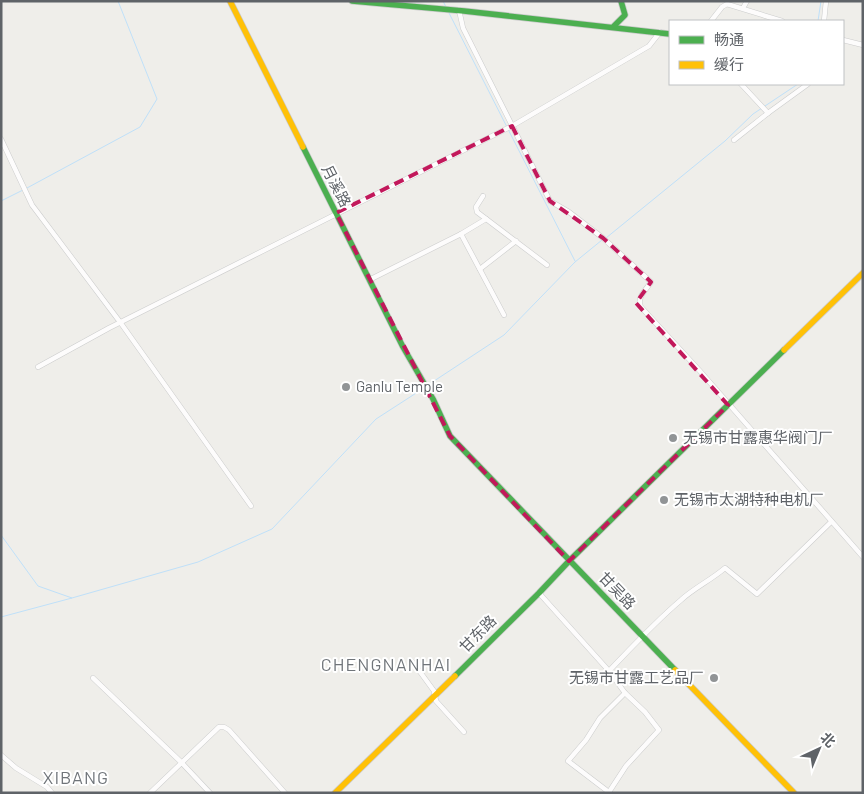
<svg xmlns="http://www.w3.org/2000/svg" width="864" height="794" font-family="Barlow,'Noto Sans SC',sans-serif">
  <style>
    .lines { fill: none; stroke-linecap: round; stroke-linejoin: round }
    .stream { stroke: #bfe0f9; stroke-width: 1 }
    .street-casing { stroke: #cbcccc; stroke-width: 5.5 }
    .fast-casing { stroke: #cacacb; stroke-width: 7 }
    .slow-casing { stroke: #cacacb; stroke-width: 7 }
    .street { stroke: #fdfcfc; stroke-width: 4.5 }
    .fast { stroke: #4caf50; stroke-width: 5.5 }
    .slow { stroke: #ffc107; stroke-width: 5.5 }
    .marked { fill: none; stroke: #c2185b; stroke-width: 4; stroke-dasharray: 10 6; stroke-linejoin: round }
    .poi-dot { fill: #919496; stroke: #fff; stroke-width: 2 }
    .labels { text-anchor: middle; stroke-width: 4; stroke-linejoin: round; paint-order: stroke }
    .street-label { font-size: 15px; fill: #5f6368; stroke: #fff }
    .poi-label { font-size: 15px; fill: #5f6368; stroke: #fff; text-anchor: start }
    .quarter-label { font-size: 18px; letter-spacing: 1px; fill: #70757a; stroke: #fff }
  </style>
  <rect width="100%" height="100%" fill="#efeeea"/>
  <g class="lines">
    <g class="stream">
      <path d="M443,1L446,7"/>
      <path d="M449,13L575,261"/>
      <path d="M818,21L821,1"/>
      <path d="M27,188L140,127L157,99L118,1"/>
      <path d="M1,201L23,190"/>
      <path d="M606,238L725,141L753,114L798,84"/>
      <path d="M428,385L504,335L575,262L602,240"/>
      <path d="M1,535L38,586L72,598L1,617"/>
      <path d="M72,598L198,562L272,529L376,419L424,388"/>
    </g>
    <defs>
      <g id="street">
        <path d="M743,8L747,1"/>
        <path d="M459,10L463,28L550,201L569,212L603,238L651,282C646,290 636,298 641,307L699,370L863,557"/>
        <path d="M711,21L722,7L727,4L782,21"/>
        <path d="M824,21L826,1"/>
        <path d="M843,40L863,45"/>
        <path d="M741,84L768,113"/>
        <path d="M1,139L32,205L120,322L251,506"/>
        <path d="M734,140L768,113L808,84"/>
        <path d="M483,196L476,207L477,212L547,265"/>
        <path d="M461,234L504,315"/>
        <path d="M480,269L516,241"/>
        <path d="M369,280L461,234L486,219"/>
        <path d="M38,367L109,328L512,126L649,46L660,32"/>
        <path d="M539,593L609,671L625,693L645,712L659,730L626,766L609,792"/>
        <path d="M410,660L415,665L434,691L436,701L464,732"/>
        <path d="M609,671C632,647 655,622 681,600C694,588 711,580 725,568L757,594L831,522"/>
        <path d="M93,678L181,762L210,793"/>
        <path d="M1,755L16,768L47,787L52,793"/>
        <path d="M150,793L219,727H224L229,730L285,793"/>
        <path d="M610,793L568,761L586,740L600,718L625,693"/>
      </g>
      <g id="fast">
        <path d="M352,1L464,11L670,34"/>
        <path d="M614,26L625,15L621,1"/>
        <path d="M303,147L403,347L433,399L450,436L675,670"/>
        <path d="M455,676L539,593L570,560L784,350"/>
      </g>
      <g id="slow">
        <path d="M230,1L303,147"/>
        <path d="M784,350L863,273"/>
        <path d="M675,670L794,793"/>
        <path d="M335,793L455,676"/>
      </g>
    </defs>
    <use href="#street" class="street-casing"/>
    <use href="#fast" class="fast-casing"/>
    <use href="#slow" class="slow-casing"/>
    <use href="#street" class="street"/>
    <use href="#fast" class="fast"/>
    <use href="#slow" class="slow"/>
  </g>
  <path class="marked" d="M512,126L550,201L603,238L651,282L636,303L728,405L569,561L450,436L336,213Z"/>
  <g class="poi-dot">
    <circle cx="346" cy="387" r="5"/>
    <circle cx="673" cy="438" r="5"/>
    <circle cx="664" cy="500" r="5"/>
    <circle cx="714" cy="678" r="5"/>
  </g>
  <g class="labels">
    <g class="street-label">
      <text transform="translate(336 186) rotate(63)" y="5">月溪路</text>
      <text transform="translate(617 591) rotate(46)" y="5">甘吴路</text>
      <text transform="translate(478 634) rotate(-45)" y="5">甘东路</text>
    </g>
    <g class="poi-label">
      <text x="356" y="392">Ganlu Temple</text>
      <text x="683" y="443">无锡市甘露惠华阀门厂</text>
      <text x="674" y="505">无锡市太湖特种电机厂</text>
      <text x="704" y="683" text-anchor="end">无锡市甘露工艺品厂</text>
    </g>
    <g class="quarter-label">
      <text x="386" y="671">CHENGNANHAI</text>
      <text x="76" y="784">XIBANG</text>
    </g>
  </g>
  <rect width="864" height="794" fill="none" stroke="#5f6368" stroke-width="5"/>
  <rect x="669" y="20" width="175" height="65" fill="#ffffff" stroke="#bfc1c3"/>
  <rect x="679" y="36" width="25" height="8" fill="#4caf50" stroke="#bfc1c3"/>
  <text x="714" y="45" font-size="15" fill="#5f6368">畅通</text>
  <rect x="679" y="61" width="25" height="8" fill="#ffc107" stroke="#bfc1c3"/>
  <text x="714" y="70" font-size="15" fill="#5f6368">缓行</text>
  <g transform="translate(819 749) rotate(44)" stroke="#ffffff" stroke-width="4" paint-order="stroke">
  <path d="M0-4L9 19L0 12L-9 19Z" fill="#5f6368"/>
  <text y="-8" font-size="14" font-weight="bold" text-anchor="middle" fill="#5f6368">北</text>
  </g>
</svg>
